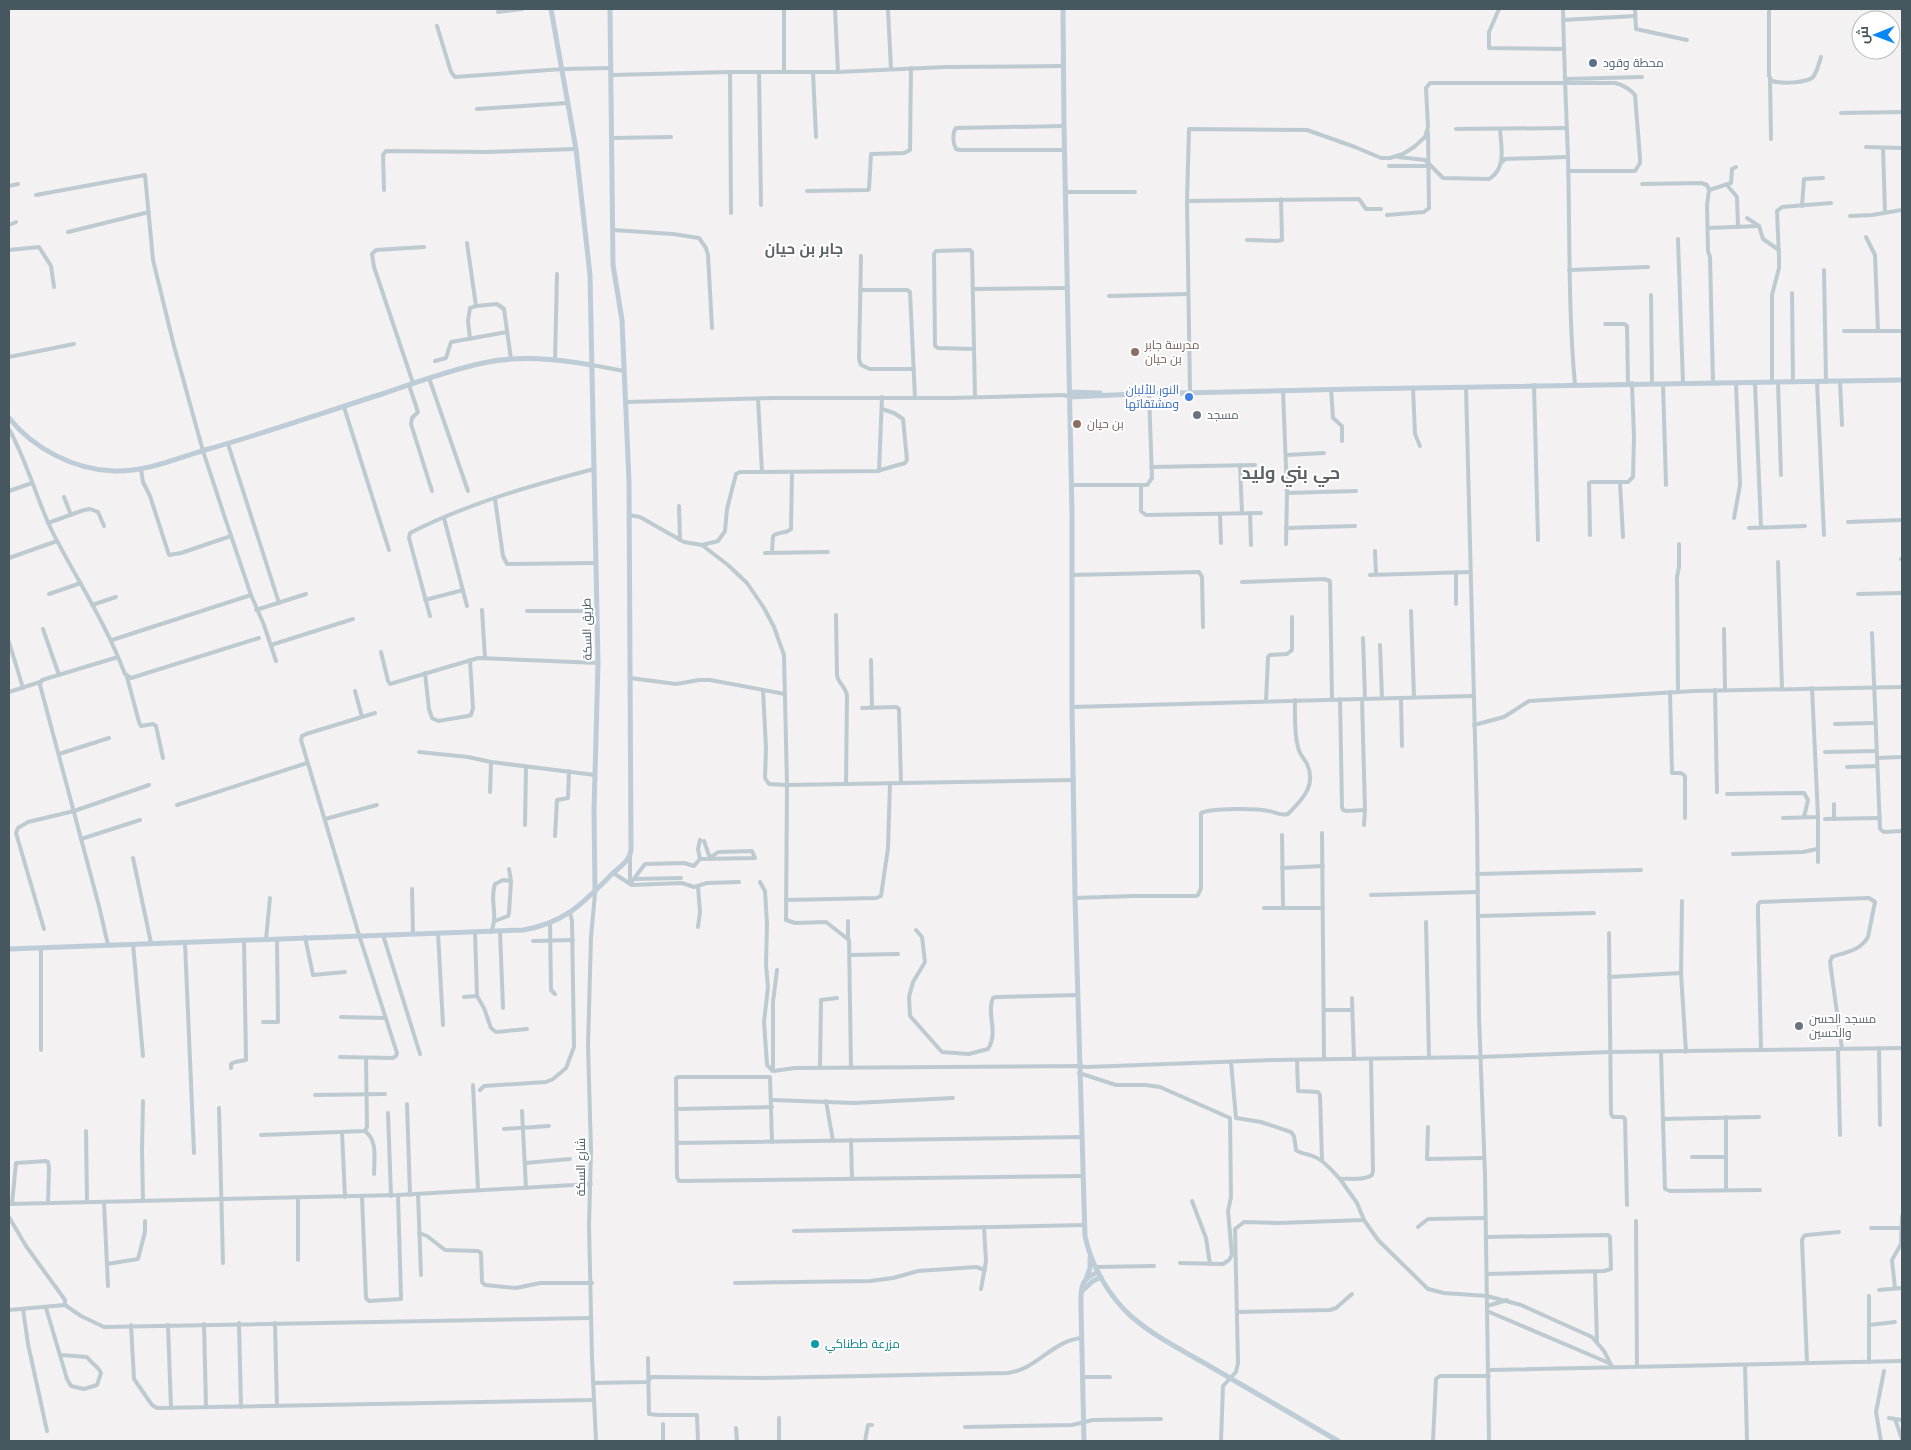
<svg xmlns="http://www.w3.org/2000/svg" width="1911" height="1450" font-family="Helvetica,Cairo,sans-serif">
  <style>
    .lines { fill: none; stroke-linecap: round; stroke-linejoin: round }
    .street { stroke: #becad1; stroke-width: 4 }
    .secondary { stroke: #bdccd6; stroke-width: 5 }
    .service-dot { fill: #5c6f8a; stroke: #fff; stroke-width: 2 }
    .education-dot { fill: #8d6e63; stroke: #fff; stroke-width: 2 }
    .shop-dot { fill: #3f7fe0; stroke: #fff; stroke-width: 2 }
    .worship-dot { fill: #6b7280; stroke: #fff; stroke-width: 2 }
    .culture-dot { fill: #0f9aa8; stroke: #fff; stroke-width: 2 }
    .labels { text-anchor: middle; stroke-width: 4; stroke-linejoin: round; paint-order: stroke }
    .service-label { font-size: 12px; fill: #4e5e75; stroke: #fff; text-anchor: start }
    .education-label { font-size: 12px; fill: #785e54; stroke: #fff; text-anchor: start }
    .shop-label { font-size: 12px; fill: #366cbe; stroke: #fff; text-anchor: end }
    .worship-label { font-size: 12px; fill: #5b616d; stroke: #fff; text-anchor: start }
    .street-label { font-size: 12px; fill: #475760; stroke: #fff }
    .culture-label { font-size: 12px; fill: #0d838f; stroke: #fff; text-anchor: start }
    .quarter-label { font-size: 15px; font-weight: bold; fill: #5d6266; stroke: #fff }
    .district-label { font-size: 18px; font-weight: bold; fill: #5d6266; stroke: #fff }
  </style>
  <rect width="100%" height="100%" fill="#f3f1f1"/>
  <g class="lines">
    <g class="street">
      <path d="M784,9V72"/>
      <path d="M835,9L838,72"/>
      <path d="M888,9L891,69"/>
      <path d="M1499,9L1489,32V48L1564,49"/>
      <path d="M1563,9C1564,58 1566,108 1568,157C1570,233 1568,309 1575,385"/>
      <path d="M1635,9L1636,29L1687,40"/>
      <path d="M1769,9V76L1772,81C1781,84 1807,83 1813,77C1817,72 1819,63 1821,57"/>
      <path d="M498,12L522,9"/>
      <path d="M1563,20L1635,16"/>
      <path d="M437,26L451,72L455,77L562,69L611,68"/>
      <path d="M730,72L731,213"/>
      <path d="M759,72L761,205"/>
      <path d="M813,72L816,137"/>
      <path d="M611,75L730,72H838L945,67L1064,66"/>
      <path d="M1565,79L1642,77"/>
      <path d="M1770,79L1771,139"/>
      <path d="M477,109L567,103"/>
      <path d="M1841,113L1902,112"/>
      <path d="M1064,126L956,128C952,133 953,144 956,149L960,150H1064"/>
      <path d="M1456,129L1566,128"/>
      <path d="M612,138L671,137"/>
      <path d="M1866,147L1902,148"/>
      <path d="M1883,148L1885,213"/>
      <path d="M1398,157L1425,160L1443,178L1489,179C1507,168 1501,147 1500,129"/>
      <path d="M1502,162L1505,159L1568,157"/>
      <path d="M1389,166H1429"/>
      <path d="M1642,184L1701,183L1707,185L1709,190L1707,205L1708,251L1710,257L1713,383"/>
      <path d="M1727,185L1737,197L1738,227"/>
      <path d="M9,186L18,184"/>
      <path d="M384,190L383,155L386,151L487,152L576,149"/>
      <path d="M1709,190L1731,183L1732,169L1736,167"/>
      <path d="M807,191L868,190L869,189L871,154L904,153L910,150L911,68"/>
      <path d="M1065,192H1135"/>
      <path d="M36,195L145,175L153,260L174,346L203,451L224,515L251,595L264,625L276,661"/>
      <path d="M1187,201L1359,199L1366,209H1381"/>
      <path d="M1802,206L1804,179L1823,178"/>
      <path d="M1387,215L1424,212L1429,208L1428,132"/>
      <path d="M1850,216L1872,215L1902,210"/>
      <path d="M1747,218L1759,226L1763,239L1779,250"/>
      <path d="M9,225L16,222"/>
      <path d="M1708,228L1759,226"/>
      <path d="M613,230L673,234L699,238L706,248L708,255L712,328"/>
      <path d="M68,232L149,212"/>
      <path d="M1866,237L1875,255L1878,331"/>
      <path d="M1678,239L1683,384"/>
      <path d="M1247,240L1277,241L1282,240L1281,199"/>
      <path d="M467,243L476,306L497,304L504,309L511,359"/>
      <path d="M9,250L39,247L51,266L54,287"/>
      <path d="M861,256L859,359L861,365L870,369H914"/>
      <path d="M1569,270L1648,267"/>
      <path d="M1824,270L1826,382"/>
      <path d="M973,289L1067,288"/>
      <path d="M860,290H907L910,292L915,398"/>
      <path d="M1792,293L1793,382"/>
      <path d="M1651,295L1652,384"/>
      <path d="M1109,296L1188,294"/>
      <path d="M1605,324H1624L1627,326L1628,383"/>
      <path d="M1844,331H1902"/>
      <path d="M470,339L468,321L470,308L476,306"/>
      <path d="M974,349L938,348L935,346L934,254L936,251L970,250L972,252L975,397"/>
      <path d="M9,357L74,344"/>
      <path d="M555,360L557,274"/>
      <path d="M435,361L446,358L451,342L507,332"/>
      <path d="M592,365L624,371"/>
      <path d="M429,378L468,491"/>
      <path d="M1840,381L1842,425"/>
      <path d="M1772,382V295L1779,268V258L1777,211L1782,207L1831,203"/>
      <path d="M1778,382L1781,475"/>
      <path d="M1817,382L1824,535"/>
      <path d="M413,383L374,267L372,254L376,250L424,247"/>
      <path d="M1755,383L1761,527"/>
      <path d="M1663,384L1666,485"/>
      <path d="M409,385L418,412L412,418L411,424L432,491"/>
      <path d="M1534,385L1538,540"/>
      <path d="M1466,387L1477,817L1479,1017L1485,1174L1489,1441"/>
      <path d="M1413,388L1415,434L1420,446"/>
      <path d="M1331,389L1333,418L1342,426V441"/>
      <path d="M1283,391L1287,493L1286,544"/>
      <path d="M1190,392L1187,201L1189,129L1307,130L1355,147L1381,158H1390L1403,154L1414,147L1425,137L1428,127L1426,88L1430,83H1615C1623,85 1630,89 1635,95L1640,158V163L1635,171H1568"/>
      <path d="M626,402L775,398H951L1064,395L1070,397"/>
      <path d="M344,407L389,550"/>
      <path d="M9,429C27,461 36,498 52,531C73,573 100,613 118,657L42,680L40,685L99,906L108,945"/>
      <path d="M228,444L279,603"/>
      <path d="M1286,455L1324,453"/>
      <path d="M1240,465L1242,513"/>
      <path d="M1151,467L1255,465"/>
      <path d="M141,469L143,482L150,496L169,555L181,553L231,536"/>
      <path d="M879,471L882,397"/>
      <path d="M762,472L877,471L905,463L907,460L903,419L894,413L882,409"/>
      <path d="M1620,482L1623,537"/>
      <path d="M1071,485H1147L1152,478L1149,393"/>
      <path d="M1141,485V511L1146,515L1261,513"/>
      <path d="M9,491L32,483"/>
      <path d="M1287,493L1356,491"/>
      <path d="M64,497L71,515"/>
      <path d="M495,499L503,556L507,564L595,563"/>
      <path d="M679,506L680,540"/>
      <path d="M1250,513L1251,545"/>
      <path d="M1220,514L1221,543"/>
      <path d="M629,515L640,517L684,542L702,545L728,565L747,583L764,608L774,627L784,655L787,785L1074,780"/>
      <path d="M444,518L467,606"/>
      <path d="M1734,518L1740,485L1736,383"/>
      <path d="M1848,522L1902,520"/>
      <path d="M48,523L84,510L90,509L98,512L104,526"/>
      <path d="M1286,528L1355,526"/>
      <path d="M1749,528L1805,526"/>
      <path d="M1590,535L1589,483L1591,482H1628L1633,477L1634,437L1632,383"/>
      <path d="M702,545L718,541L725,531L727,509L736,474L740,472H762L758,399"/>
      <path d="M1375,551L1376,574"/>
      <path d="M765,553L828,552"/>
      <path d="M772,553L773,536C779,531 786,534 791,529L792,472"/>
      <path d="M9,558L57,541"/>
      <path d="M1901,559H1902"/>
      <path d="M1778,562L1782,689"/>
      <path d="M1456,572V604"/>
      <path d="M1072,575L1199,572L1202,577L1203,627"/>
      <path d="M1370,575L1470,572"/>
      <path d="M1242,582L1324,579L1330,581L1332,699"/>
      <path d="M49,594L81,583"/>
      <path d="M1858,594L1902,593"/>
      <path d="M425,600L463,590"/>
      <path d="M92,605L116,597"/>
      <path d="M256,610L306,594"/>
      <path d="M482,610L485,658"/>
      <path d="M527,611H597"/>
      <path d="M1411,611L1414,697"/>
      <path d="M836,615L837,675C838,683 845,686 847,695L846,784"/>
      <path d="M430,616L409,538L410,533C466,504 533,485 594,469"/>
      <path d="M43,629L59,675"/>
      <path d="M1724,629L1725,690"/>
      <path d="M1872,633L1880,829L1884,832L1902,831"/>
      <path d="M1363,638L1365,699"/>
      <path d="M112,640L251,595"/>
      <path d="M9,642L23,688"/>
      <path d="M271,645L353,619"/>
      <path d="M1380,645L1382,698"/>
      <path d="M381,652L388,681L390,684L478,658L598,663"/>
      <path d="M118,657L125,674L131,678L259,638"/>
      <path d="M871,660L872,708"/>
      <path d="M425,673L429,709L432,718L438,721L468,716L471,715L473,708L470,660"/>
      <path d="M127,677L139,722L141,726L153,724L156,726L163,758"/>
      <path d="M630,678L676,684L699,680H710L785,694"/>
      <path d="M763,690L766,748L765,778L769,784L787,785L786,920L795,923L826,922L849,940L851,1068"/>
      <path d="M1715,690L1717,792"/>
      <path d="M355,691L362,717"/>
      <path d="M9,692L40,682"/>
      <path d="M1670,692L1672,773H1681L1685,776V818"/>
      <path d="M1678,692L1677,577L1679,567V544"/>
      <path d="M1401,698L1402,746"/>
      <path d="M1340,699L1342,807L1343,810L1347,811L1365,810L1362,699"/>
      <path d="M1266,701L1268,657L1270,655L1287,654L1292,650V617"/>
      <path d="M1072,707L1473,696"/>
      <path d="M862,708L896,707L899,709L901,783"/>
      <path d="M1835,724L1875,723"/>
      <path d="M1474,725L1504,717L1529,701L1694,691L1902,687"/>
      <path d="M419,752L468,757L491,762L595,775"/>
      <path d="M1825,752L1876,751"/>
      <path d="M59,754L109,738"/>
      <path d="M1877,758L1902,757"/>
      <path d="M1847,767L1877,766"/>
      <path d="M490,792L491,762"/>
      <path d="M1727,794L1804,793L1808,800L1804,817"/>
      <path d="M1834,804V819"/>
      <path d="M177,805L307,763"/>
      <path d="M1818,817V862"/>
      <path d="M1783,818L1818,817L1812,688"/>
      <path d="M325,819L377,805"/>
      <path d="M1825,819L1880,818"/>
      <path d="M525,825L526,767"/>
      <path d="M1364,825L1365,810"/>
      <path d="M1322,833L1324,1059"/>
      <path d="M1282,835L1283,908"/>
      <path d="M555,836L557,800L568,798L569,771"/>
      <path d="M81,839L140,820"/>
      <path d="M1733,854L1803,852L1817,849"/>
      <path d="M133,858L151,943"/>
      <path d="M700,859L698,849L700,840"/>
      <path d="M1282,868L1323,866"/>
      <path d="M613,873L632,885L682,883L694,887L707,883L739,882"/>
      <path d="M1477,874L1641,870"/>
      <path d="M635,879L681,878"/>
      <path d="M760,882L765,891L767,924L766,965L768,987L764,1022L767,1065L773,1071L795,1068L1079,1066L1087,1067L1273,1060L1480,1057L1610,1052L1902,1048"/>
      <path d="M630,884L645,864L684,863L694,866L700,859L755,858L752,851L718,852L710,858L704,841"/>
      <path d="M630,884V857"/>
      <path d="M698,887L700,912L698,927"/>
      <path d="M412,889L413,934"/>
      <path d="M595,893L591,937L588,1045L591,1151L589,1225L592,1358L596,1441"/>
      <path d="M1371,895L1478,892"/>
      <path d="M1075,898L1133,896H1196L1198,895L1201,888V813C1212,808 1256,808 1269,811C1276,812 1280,816 1288,814C1302,800 1317,785 1307,764C1304,758 1299,754 1298,747C1294,733 1295,715 1295,700"/>
      <path d="M786,900L876,898L881,896L888,848L890,783"/>
      <path d="M1682,901L1681,973L1686,1052"/>
      <path d="M1264,908H1323"/>
      <path d="M1478,916L1594,913"/>
      <path d="M495,921L508,916L509,913L511,881L509,869"/>
      <path d="M1426,922L1429,1057"/>
      <path d="M550,923L551,990L555,994"/>
      <path d="M44,929L16,833L18,828L28,822L74,811L149,785"/>
      <path d="M916,930L922,937L925,962L913,982L909,997L910,1016L942,1052L969,1054L988,1049C999,1032 986,1013 993,998L996,997L1078,995"/>
      <path d="M500,931L503,1008"/>
      <path d="M475,932L477,996L484,1008L491,1028L496,1032L527,1029"/>
      <path d="M491,932C499,914 489,901 495,884L503,880L511,881"/>
      <path d="M438,933L443,1025"/>
      <path d="M1609,933L1611,1114L1613,1117H1623L1625,1119L1627,1205"/>
      <path d="M383,935L420,1054"/>
      <path d="M305,937L313,975L345,972"/>
      <path d="M848,938V921"/>
      <path d="M266,939L270,898"/>
      <path d="M533,941L573,940"/>
      <path d="M185,943L194,1153"/>
      <path d="M133,944L143,1056"/>
      <path d="M41,948V1050"/>
      <path d="M850,955L898,954"/>
      <path d="M1609,977L1681,973"/>
      <path d="M464,997L477,996"/>
      <path d="M1352,998L1354,1059"/>
      <path d="M1324,1010H1352"/>
      <path d="M341,1017L385,1018"/>
      <path d="M263,1022H278L277,939"/>
      <path d="M1879,1048L1880,1125"/>
      <path d="M1838,1049L1840,1135"/>
      <path d="M1761,1050L1758,914V905L1760,902L1869,898L1875,902L1868,937C1860,951 1846,952 1832,957L1830,962L1842,1049"/>
      <path d="M1661,1052L1665,1189L1670,1191L1760,1190"/>
      <path d="M340,1057L393,1058L396,1056L397,1053L359,935L301,740L302,736L306,734L375,713"/>
      <path d="M1297,1060L1298,1091L1318,1092L1320,1095L1322,1160"/>
      <path d="M1231,1062L1236,1118L1261,1122L1291,1132L1294,1136L1296,1150C1301,1154 1309,1154 1315,1157C1325,1161 1332,1171 1340,1179C1350,1178 1364,1181 1372,1175L1373,1171L1371,1059"/>
      <path d="M820,1067L821,1000L837,998"/>
      <path d="M231,1068V1064L235,1062L246,1060L244,940"/>
      <path d="M773,1071V1002L777,970"/>
      <path d="M1079,1073L1116,1085H1146L1160,1087L1230,1118L1231,1197L1228,1211L1232,1255L1229,1260L1223,1264L1180,1263"/>
      <path d="M473,1085L478,1190"/>
      <path d="M480,1090L484,1086L546,1082L553,1079L566,1068L574,1047L572,921L570,913"/>
      <path d="M315,1095L385,1094"/>
      <path d="M772,1100L854,1103L953,1098"/>
      <path d="M143,1101L142,1150L143,1201"/>
      <path d="M826,1101L833,1141"/>
      <path d="M407,1104L410,1195"/>
      <path d="M219,1108L223,1263"/>
      <path d="M676,1109L772,1107"/>
      <path d="M522,1111L526,1188"/>
      <path d="M388,1113L391,1196"/>
      <path d="M1726,1117V1189"/>
      <path d="M1663,1119L1759,1117"/>
      <path d="M1428,1127L1427,1159L1484,1158"/>
      <path d="M504,1129L549,1126"/>
      <path d="M86,1131L87,1202"/>
      <path d="M365,1131C378,1141 374,1159 374,1174"/>
      <path d="M342,1132L345,1197"/>
      <path d="M261,1135L365,1131L367,1127L366,1058"/>
      <path d="M851,1140L852,1179"/>
      <path d="M772,1142L770,1077H679L676,1078L677,1177L679,1181L1083,1176"/>
      <path d="M677,1143L1082,1137"/>
      <path d="M1692,1157H1726"/>
      <path d="M525,1163L570,1159"/>
      <path d="M418,1194L421,1275"/>
      <path d="M362,1196L366,1298L369,1301L401,1299V1297L398,1195"/>
      <path d="M1192,1201L1206,1238L1210,1264"/>
      <path d="M104,1202L108,1286"/>
      <path d="M9,1204L398,1195L591,1184"/>
      <path d="M12,1204L16,1163L46,1161L48,1162L49,1168L48,1203"/>
      <path d="M9,1217L26,1246L65,1300V1305"/>
      <path d="M1364,1220L1378,1240L1428,1289L1444,1293L1487,1296L1521,1305L1592,1337L1604,1351L1612,1367"/>
      <path d="M1636,1221L1637,1366"/>
      <path d="M1418,1227L1428,1219L1485,1218"/>
      <path d="M1871,1228H1901"/>
      <path d="M794,1231L1085,1225"/>
      <path d="M419,1233L427,1236L445,1250L478,1251L481,1253L482,1282L485,1285L516,1288L540,1283H592"/>
      <path d="M1486,1237L1608,1235L1610,1237L1611,1269L1604,1271L1487,1274"/>
      <path d="M298,1260V1198"/>
      <path d="M107,1264L138,1259L145,1232V1221"/>
      <path d="M1096,1267L1154,1266"/>
      <path d="M1595,1272L1597,1342"/>
      <path d="M735,1283L870,1281L893,1278L918,1271L976,1267L985,1270"/>
      <path d="M1895,1288L1892,1260L1901,1244L1902,1216"/>
      <path d="M981,1289L986,1261L984,1227"/>
      <path d="M1879,1290L1902,1288"/>
      <path d="M1487,1306L1507,1300"/>
      <path d="M46,1308L67,1379L71,1386L84,1389L97,1385L101,1373C99,1367 91,1363 87,1357L61,1355"/>
      <path d="M23,1309L28,1344L47,1431"/>
      <path d="M9,1310L65,1305L81,1316L104,1327L591,1318"/>
      <path d="M1487,1311L1609,1363"/>
      <path d="M1238,1312L1330,1310L1336,1308L1352,1294"/>
      <path d="M239,1323L241,1407"/>
      <path d="M275,1323L277,1406"/>
      <path d="M204,1324L206,1407"/>
      <path d="M131,1325L134,1379L152,1405L157,1408L594,1400"/>
      <path d="M168,1325L171,1408"/>
      <path d="M1869,1325L1895,1322"/>
      <path d="M648,1358L649,1414L658,1415H697L698,1441"/>
      <path d="M1807,1362L1802,1240L1804,1236L1807,1235L1839,1232"/>
      <path d="M1869,1362V1296"/>
      <path d="M1745,1365L1747,1441"/>
      <path d="M1489,1370L1902,1361"/>
      <path d="M1083,1377H1110"/>
      <path d="M593,1383L648,1382L651,1377L764,1378L1008,1373C1036,1370 1053,1340 1082,1338"/>
      <path d="M779,1418V1441"/>
      <path d="M1889,1418L1902,1420"/>
      <path d="M1895,1419L1902,1439"/>
      <path d="M663,1424V1441"/>
      <path d="M965,1427L1072,1425L1093,1420L1161,1419"/>
      <path d="M736,1428L737,1441"/>
      <path d="M865,1441L868,1425H872"/>
      <path d="M1221,1441L1223,1386L1236,1372L1238,1363L1235,1229L1244,1222L1278,1223L1364,1220L1357,1203L1340,1179"/>
      <path d="M1433,1441L1436,1379L1440,1376H1489"/>
      <path d="M1881,1441L1876,1412L1884,1371"/>
    </g>
    <g class="secondary">
      <path d="M551,9L576,149L590,275L598,663L594,810L595,892"/>
      <path d="M1063,9L1064,126L1072,514V707L1075,898L1085,1236C1091,1265 1109,1297 1132,1317C1154,1336 1181,1350 1206,1364C1250,1390 1294,1415 1338,1441"/>
      <path d="M1070,392L1100,393"/>
      <path d="M1070,397L1136,394L1355,389L1902,380"/>
      <path d="M9,418C33,448 74,470 114,471C146,472 175,459 205,450C266,433 325,412 385,393C417,382 450,370 483,363C519,355 556,359 592,365"/>
      <path d="M9,949L523,930C565,923 582,904 611,875C619,867 631,861 631,848L629,482L622,320L613,265L610,9"/>
      <path d="M1086,1279L1090,1268V1258"/>
      <path d="M1082,1291L1093,1281L1101,1277"/>
      <path d="M1084,1441L1081,1308C1081,1289 1079,1280 1098,1272"/>
    </g>
  </g>
  <circle class="service-dot" cx="1593" cy="63" r="5"/>
  <g class="education-dot">
    <circle cx="1135" cy="352" r="5"/>
    <circle cx="1077" cy="424" r="5"/>
  </g>
  <circle class="shop-dot" cx="1189" cy="397" r="5"/>
  <g class="worship-dot">
    <circle cx="1197" cy="415" r="5"/>
    <circle cx="1799" cy="1026" r="5"/>
  </g>
  <circle class="culture-dot" cx="815" cy="1344" r="5"/>
  <g class="labels">
    <g class="service-label">
      <text x="1603" y="67">محطة وقود</text>
    </g>
    <g class="education-label">
      <text x="1145" y="349">مدرسة جابر<tspan x="1145" dy="14">بن حيان</tspan></text>
      <text x="1087" y="428">بن حيان</text>
    </g>
    <g class="shop-label">
      <text x="1179" y="394">النور للألبان<tspan x="1179" dy="14">ومشتقاتها</tspan></text>
    </g>
    <g class="worship-label">
      <text x="1207" y="419">مسجد</text>
      <text x="1809" y="1023">مسجد الحسن<tspan x="1809" dy="14">والحسين</tspan></text>
    </g>
    <g class="street-label">
      <text transform="translate(587 629) rotate(-91)" y="4">طريق السكة</text>
      <text transform="translate(581 1167) rotate(-90)" y="4">شارع السكة</text>
    </g>
    <g class="culture-label">
      <text x="825" y="1348">مزرعة ططناكي</text>
    </g>
    <g class="quarter-label">
      <text x="804" y="254">جابر بن حيان</text>
    </g>
    <g class="district-label">
      <text x="1291" y="479">حي بني وليد</text>
    </g>
  </g>
  <rect width="1911" height="1450" fill="none" stroke="#475760" stroke-width="20"/>
  <g transform="translate(1876 35) rotate(269)"><circle r="24" fill="#ffffff" stroke="#b5bcbf"/>
  <path d="M0-4L9 19L0 12L-9 19Z" fill="#0b88f3"/>
  <text y="-8" font-size="14" font-weight="bold" text-anchor="middle" fill="#475760">ش</text>
  </g>
</svg>
